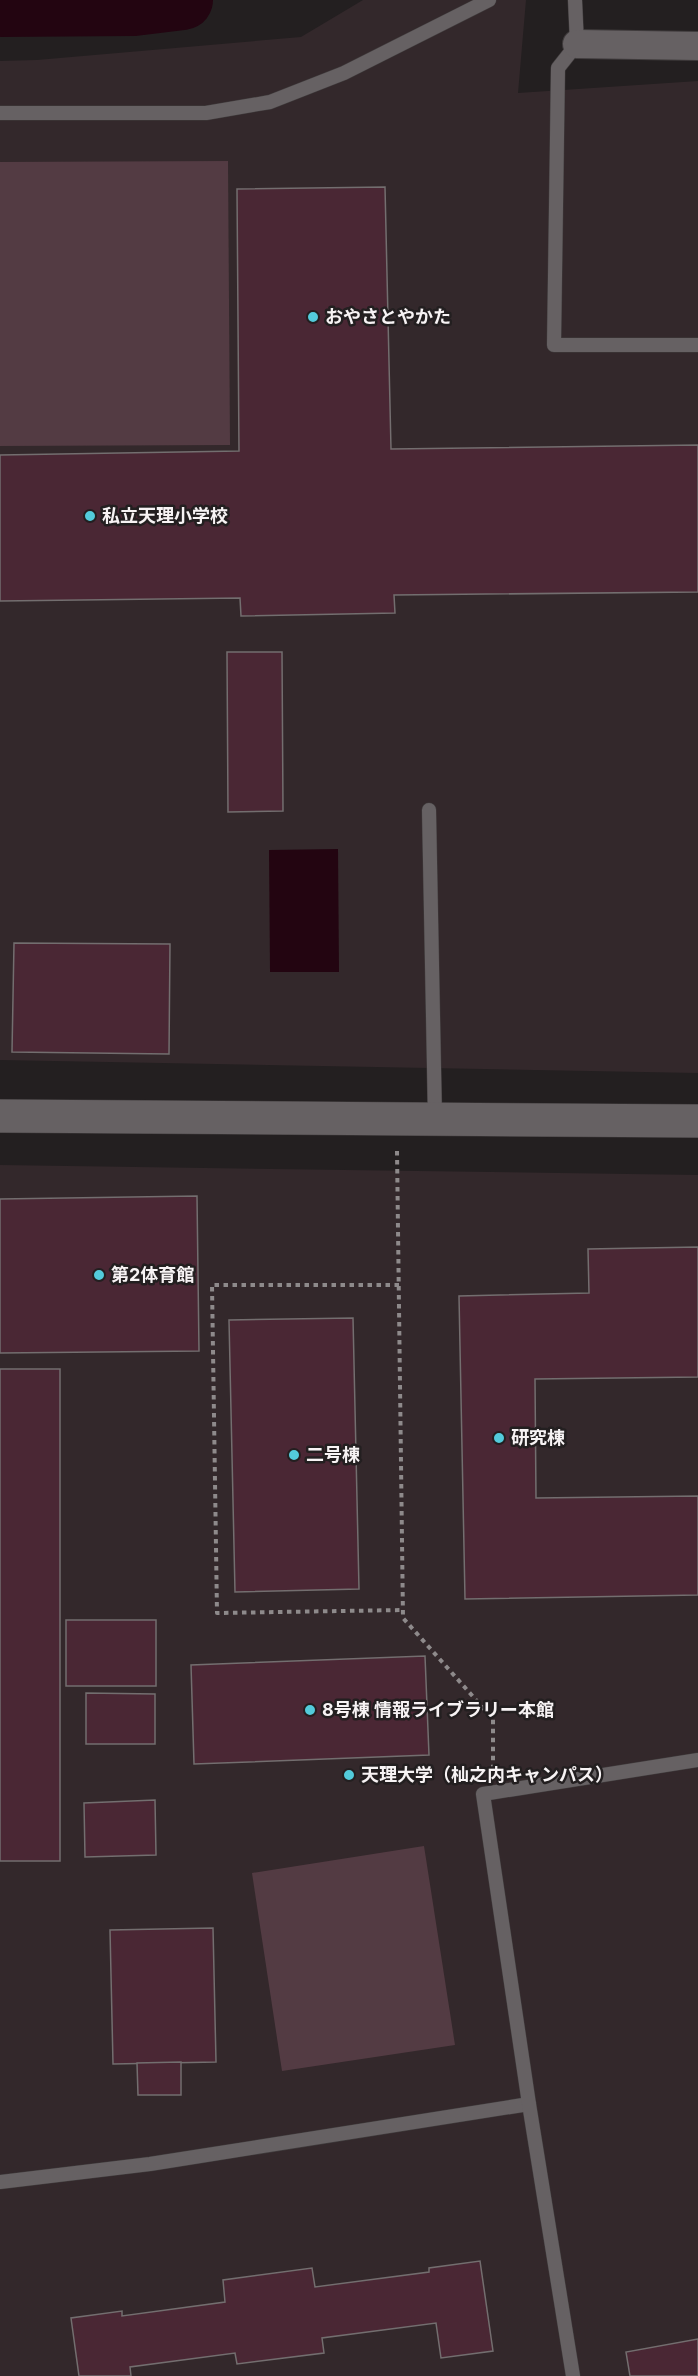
<svg xmlns="http://www.w3.org/2000/svg" width="698" height="2376" font-family="Inter,'Noto Sans JP',sans-serif">
  <style>
    .built { fill: #33282b }
    .green { fill: #533b43 }
    .water { fill: #230511 }
    .lines { fill: none; stroke-linecap: round; stroke-linejoin: round }
    .river { stroke: #230511; stroke-width: 60 }
    .building { fill: #4a2734; stroke: #736e6f; stroke-width: 1.5 }
    .service-casing { stroke: #403c3d; stroke-width: 15 }
    .minor-casing { stroke: #403c3d; stroke-width: 30 }
    .tertiary-casing { stroke: #403c3d; stroke-width: 34 }
    .path { stroke: #8e8a8b; stroke-width: 4; stroke-dasharray: 4.5 4.5; stroke-linecap: butt }
    .service { stroke: #666163; stroke-width: 14 }
    .minor { stroke: #666163; stroke-width: 28 }
    .tertiary { stroke: #666163; stroke-width: 33 }
    .poi-dot { fill: #53cbdb; stroke: #231f20; stroke-width: 2 }
    .labels { text-anchor: middle; stroke-width: 5; stroke-linejoin: round; paint-order: stroke }
    .poi-label { font-size: 18px; font-weight: bold; fill: #f7f3f4; stroke: #231f20; text-anchor: start }
  </style>
  <rect width="100%" height="100%" fill="#231f20"/>
  <g class="built">
    <path d="M363,0H526L518,93L698,81V1073L0,1060V61L37,60L301,37Z"/>
    <path d="M0,1165L698,1175V2376H0Z"/>
  </g>
  <g class="green">
    <path d="M228,161L230,445L0,446V162Z"/>
    <path d="M424,1846L455,2045L282,2071L252,1873Z"/>
  </g>
  <path class="water" d="M338,849L339,972H270L269,850Z"/>
  <g class="lines">
    <path class="river" d="M0,7L134,6L183,0"/>
  </g>
  <g class="building">
    <path d="M385,187L391,449L698,445V592L394,595L395,613L241,616L240,598L0,601V455L239,451L237,189Z"/>
    <path d="M227,652H282L283,811L228,812Z"/>
    <path d="M14,943L170,944L169,1054L12,1052Z"/>
    <path d="M197,1196L199,1351L0,1353V1199Z"/>
    <path d="M698,1247V1377L535,1379L536,1498L698,1496V1595L465,1599L459,1296L589,1293L588,1249Z"/>
    <path d="M353,1318L359,1589L235,1592L229,1320Z"/>
    <rect x="0" y="1369" width="60" height="492"/>
    <rect x="66" y="1620" width="90" height="66"/>
    <path d="M425,1656L429,1755L194,1764L191,1665Z"/>
    <path d="M86,1693L155,1694V1744H86Z"/>
    <path d="M155,1800L156,1855L85,1857L84,1803Z"/>
    <path d="M213,1928L216,2062L113,2064L110,1930Z"/>
    <path d="M181,2062V2095H138L137,2063Z"/>
    <path d="M480,2261L493,2351L441,2358L436,2323L322,2338L324,2353L237,2364L235,2353L130,2367L131,2376H79L71,2318L122,2311V2316L225,2302L223,2280L312,2268L315,2287L429,2272V2268Z"/>
    <path d="M698,2339V2376H630L626,2352Z"/>
  </g>
  <g class="lines">
    <defs>
      <g id="service">
        <path d="M575,0L577,44L558,68L554,345H698"/>
        <path d="M0,113H206L270,102L344,73L489,0"/>
        <path d="M429,810L435,1119"/>
        <path d="M0,2182L150,2164L529,2104"/>
        <path d="M573,2376L529,2104L483,1794L698,1760"/>
      </g>
      <path id="minor" d="M577,44L698,46"/>
      <path id="tertiary" d="M0,1116L698,1121"/>
    </defs>
    <use href="#service" class="service-casing"/>
    <use href="#minor" class="minor-casing"/>
    <use href="#tertiary" class="tertiary-casing"/>
    <g class="path">
      <path d="M397,1151L403,1618L493,1719V1769"/>
      <path d="M399,1285H212L217,1613L403,1610"/>
    </g>
    <use href="#service" class="service"/>
    <use href="#minor" class="minor"/>
    <use href="#tertiary" class="tertiary"/>
  </g>
  <g class="poi-dot">
    <circle cx="313" cy="317" r="6"/>
    <circle cx="90" cy="516" r="6"/>
    <circle cx="99" cy="1275" r="6"/>
    <circle cx="499" cy="1438" r="6"/>
    <circle cx="294" cy="1455" r="6"/>
    <circle cx="310" cy="1710" r="6"/>
    <circle cx="349" cy="1775" r="6"/>
  </g>
  <g class="labels">
    <g class="poi-label">
      <text x="325" y="323">おやさとやかた</text>
      <text x="102" y="522">私立天理小学校</text>
      <text x="111" y="1281">第2体育館</text>
      <text x="511" y="1444">研究棟</text>
      <text x="306" y="1461">二号棟</text>
      <text x="322" y="1716">8号棟 情報ライブラリー本館</text>
      <text x="361" y="1781">天理大学（杣之内キャンパス）</text>
    </g>
  </g>
</svg>
